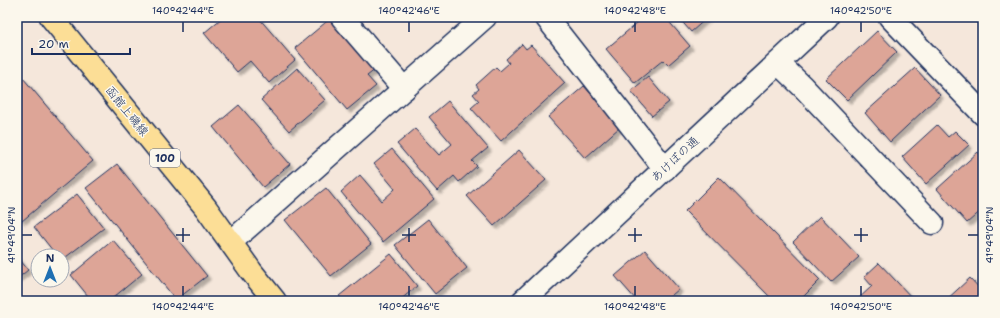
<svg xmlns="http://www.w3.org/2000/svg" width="1000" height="318" font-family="'Shantell Sans','Klee One',sans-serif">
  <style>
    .building { fill: #dda597; stroke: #1b2f5e; filter: url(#shadow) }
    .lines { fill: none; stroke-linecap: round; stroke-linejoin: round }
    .minor-casing { stroke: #1b2f5e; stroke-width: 25 }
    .tertiary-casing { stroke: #1b2f5e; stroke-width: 25 }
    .primary-casing { stroke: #1b2f5e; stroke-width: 25 }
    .minor { stroke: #fbf7ec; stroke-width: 22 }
    .tertiary { stroke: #fbf7ec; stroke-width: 22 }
    .primary { stroke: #fcde96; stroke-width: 22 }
    .ticks { fill: none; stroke: #1b2f5e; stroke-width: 1.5 }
    .labels { text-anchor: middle; stroke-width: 3; stroke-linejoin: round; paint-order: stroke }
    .shield { fill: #fbf7ec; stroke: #5e6b89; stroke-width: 1 }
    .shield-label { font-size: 11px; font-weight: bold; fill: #1b2f5e }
    .street-label { font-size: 12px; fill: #1b2f5e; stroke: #fbf7ec }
    .neatline { fill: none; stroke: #1b2f5e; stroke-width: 1.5 }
    .ticks-label { font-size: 10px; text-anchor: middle; fill: #1b2f5e }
  </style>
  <defs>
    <filter id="shadow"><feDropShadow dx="3.5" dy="3.5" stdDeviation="1" flood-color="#0004"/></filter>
  </defs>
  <rect width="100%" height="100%" fill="#f5e7db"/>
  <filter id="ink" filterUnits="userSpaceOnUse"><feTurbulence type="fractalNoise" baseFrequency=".025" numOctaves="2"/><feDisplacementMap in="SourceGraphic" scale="8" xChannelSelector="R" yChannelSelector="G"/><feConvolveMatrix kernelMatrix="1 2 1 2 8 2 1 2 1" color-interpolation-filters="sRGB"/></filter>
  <g filter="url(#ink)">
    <g class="building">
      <path d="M223,17H258L295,60L269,83L250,61L237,72L204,33Z"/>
      <path d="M332,17L376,69L367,76L376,86L347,110L295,48Z"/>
      <path d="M644,17H665L690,46L668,65L663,60L635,83L606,49Z"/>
      <path d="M678,17H708L691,32Z"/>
      <path d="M877,31L897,52L847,100L826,79Z"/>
      <path d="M522,44L526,49L531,45L565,83L501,141L471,108L479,101L473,94L479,89L476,85L496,67L500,71L509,63L506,59Z"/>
      <path d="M297,68L325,100L289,131L261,100Z"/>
      <path d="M915,68L940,95L890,142L865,113Z"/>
      <path d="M17,76L23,78L93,161L22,221L17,215Z"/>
      <path d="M648,77L669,102L652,116L631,91Z"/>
      <path d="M584,86L620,127L585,158L548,117Z"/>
      <path d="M448,101L488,148L472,161L477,166L459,182L454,176L437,191L397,144L415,129L439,155L452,144L429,117Z"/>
      <path d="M239,105L290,164L263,187L213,127Z"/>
      <path d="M937,125L948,137L955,131L969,145L926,184L902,157Z"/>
      <path d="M392,149L434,199L383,242L341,192L360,175L382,201L395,189L374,164Z"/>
      <path d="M519,150L546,180L494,226L467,196Z"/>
      <path d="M978,152L983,158V209L967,223L937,189Z"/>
      <path d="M117,164L207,276L176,300L86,188Z"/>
      <path d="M719,177L820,280L799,301H774L685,211Z"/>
      <path d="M326,188L371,244L331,276L285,220Z"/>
      <path d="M77,194L104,228L62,260V256H57L34,227Z"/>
      <path d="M820,216L859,257L831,282L793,242Z"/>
      <path d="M428,219L467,268L435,294L395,245Z"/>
      <path d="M113,240L142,274L109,301H92L71,275Z"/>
      <path d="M645,250L679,289L665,301H637L615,276Z"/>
      <path d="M391,254L417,286L399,301H344L339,296Z"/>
      <path d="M17,256L28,270L17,279Z"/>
      <path d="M879,263L915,301H856L872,286L864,277Z"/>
      <path d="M970,278L983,292V301H945Z"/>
    </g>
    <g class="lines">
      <defs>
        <g id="minor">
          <path d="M342,17L404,89"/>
          <path d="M546,17L665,169"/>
          <path d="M890,17L983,114"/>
          <path d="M778,63L803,87L932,223"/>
          <path d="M231,242L485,17"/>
        </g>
        <path id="tertiary" d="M523,301L827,17"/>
        <path id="primary" d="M51,17L206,208L251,271L275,301"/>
      </defs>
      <use href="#minor" class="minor-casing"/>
      <use href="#tertiary" class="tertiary-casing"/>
      <use href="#primary" class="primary-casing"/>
      <use href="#minor" class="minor"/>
      <use href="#tertiary" class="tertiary"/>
      <use href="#primary" class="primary"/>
    </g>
  </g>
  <path class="ticks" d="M183,22V32M409,22V32M635,22V32M861,22V32M183,228V242M409,228V242M635,228V242M861,228V242M22,235H32M176,235H190M402,235H416M628,235H642M854,235H868M968,235H978M183,286V296M409,286V296M635,286V296M861,286V296"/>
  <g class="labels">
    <rect class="shield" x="150" y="149" width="30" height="18" rx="3"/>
    <g class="shield-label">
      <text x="165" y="162">100</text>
    </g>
    <g class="street-label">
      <text transform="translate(127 111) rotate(51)" y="4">函館上磯線</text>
      <text transform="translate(675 159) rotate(-43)" y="4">あけぼの通</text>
    </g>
  </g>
  <rect width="1000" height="318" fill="none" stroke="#fbf7ec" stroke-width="44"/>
  <g transform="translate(50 268)"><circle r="19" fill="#fbf7ec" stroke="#a1a7b3"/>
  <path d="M0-3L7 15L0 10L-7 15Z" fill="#1f6fb2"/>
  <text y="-6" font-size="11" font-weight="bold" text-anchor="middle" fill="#1b2f5e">N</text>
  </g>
  <path d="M32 48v6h98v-6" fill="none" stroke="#1b2f5e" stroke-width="2"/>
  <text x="38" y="48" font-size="12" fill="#1b2f5e" stroke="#fbf7ec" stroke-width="3" paint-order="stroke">20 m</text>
  <rect x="22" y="22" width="956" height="274" class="neatline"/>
  <g class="ticks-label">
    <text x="183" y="14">140°42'44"E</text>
    <text x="409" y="14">140°42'46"E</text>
    <text x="635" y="14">140°42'48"E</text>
    <text x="861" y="14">140°42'50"E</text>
    <text transform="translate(11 235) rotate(-90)" y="4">41°49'04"N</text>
    <text transform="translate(989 235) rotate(-90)" y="4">41°49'04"N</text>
    <text x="183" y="310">140°42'44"E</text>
    <text x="409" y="310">140°42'46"E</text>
    <text x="635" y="310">140°42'48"E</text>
    <text x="861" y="310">140°42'50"E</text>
  </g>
</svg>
